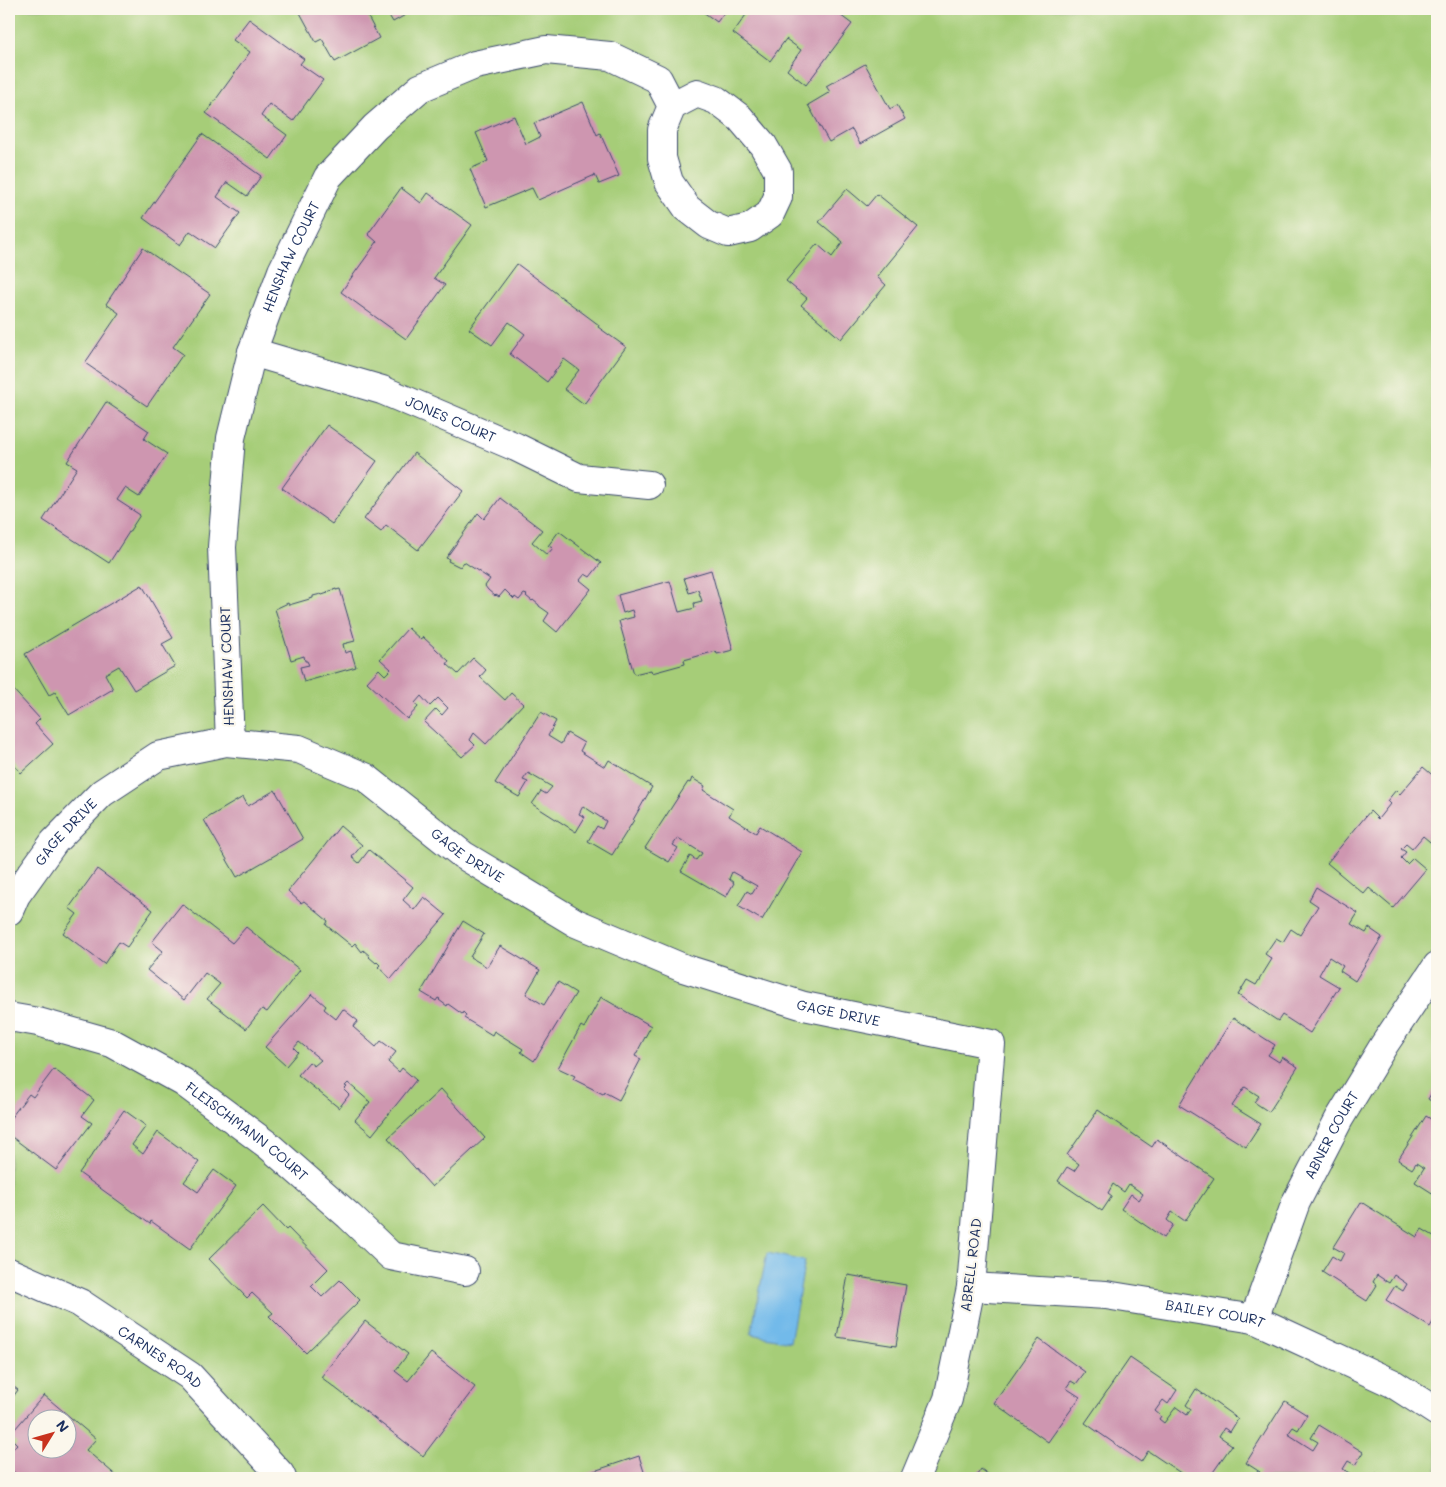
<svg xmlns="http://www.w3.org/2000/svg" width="1446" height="1487" font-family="Mali,sans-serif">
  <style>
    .green { fill: #a6cd78; stroke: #607e6b; fill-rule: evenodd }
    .water { fill: #72baea; stroke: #4674a4 }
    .building { fill: #ce96b0; fill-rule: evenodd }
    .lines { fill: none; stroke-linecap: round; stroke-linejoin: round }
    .minor-casing { stroke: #3b496d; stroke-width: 30 }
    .tertiary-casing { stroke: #3b496d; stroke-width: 30 }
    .minor { stroke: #fff; stroke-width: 28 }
    .tertiary { stroke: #fff; stroke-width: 28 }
    .labels { text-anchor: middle; stroke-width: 4.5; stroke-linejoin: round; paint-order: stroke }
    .street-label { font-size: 14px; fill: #1b2f5e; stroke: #fbf7ec }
  </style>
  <rect width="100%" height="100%" fill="#fbf7ec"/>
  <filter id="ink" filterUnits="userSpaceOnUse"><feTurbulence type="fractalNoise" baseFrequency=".02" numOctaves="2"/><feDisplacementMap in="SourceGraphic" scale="10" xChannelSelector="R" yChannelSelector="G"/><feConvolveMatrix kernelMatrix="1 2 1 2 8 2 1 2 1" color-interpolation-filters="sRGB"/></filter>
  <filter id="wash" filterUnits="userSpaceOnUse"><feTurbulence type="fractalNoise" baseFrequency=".0096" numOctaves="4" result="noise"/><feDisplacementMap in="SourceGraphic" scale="20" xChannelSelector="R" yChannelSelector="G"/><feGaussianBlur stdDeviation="1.12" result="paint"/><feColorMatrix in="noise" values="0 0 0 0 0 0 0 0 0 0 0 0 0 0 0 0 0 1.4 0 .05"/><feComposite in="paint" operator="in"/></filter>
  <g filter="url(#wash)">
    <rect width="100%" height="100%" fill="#f1dfc0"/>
    <path class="green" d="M9,9H1437V1478H9ZM38,1420H68V1450H38Z"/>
    <path class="water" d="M767,1253L805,1261L790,1342L751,1334Z"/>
    <g id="blocks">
      <g class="building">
        <path d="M298,9H374L375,11L367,15L379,38L335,62L322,39L316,42Z"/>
        <path d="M385,9H416L393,22Z"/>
        <path d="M699,9H727L717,22Z"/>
        <path d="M743,9H832L852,24L806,85L787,70L801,50L786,39L770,61L733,33L748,12Z"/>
        <path d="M249,19L304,59L300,64L323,80L293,121L269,104L261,116L287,135L270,159L206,113L250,52L233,40Z"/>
        <path d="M865,64L890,109L897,105L905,119L860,144L852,129L829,142L808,105L830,92L826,86Z"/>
        <path d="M583,102L597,135L600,133L619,176L599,184L595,175L538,200L532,188L486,207L470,169L488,161L476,133L514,116L526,144L540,137L534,123Z"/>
        <path d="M202,134L261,176L247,196L227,182L217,197L240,213L215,248L190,231L180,245L143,218Z"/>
        <path d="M401,188L421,203L428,193L472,225L434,278L445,285L406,339L341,292L377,242L368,234Z"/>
        <path d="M847,189L867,206L877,194L918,227L877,277L886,285L841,339L801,305L807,298L786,281L817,244L832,257L843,242L819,222Z"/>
        <path d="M143,248L210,294L173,347L183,354L147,406L85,363L119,313L106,304Z"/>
        <path d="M517,264L599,325L598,327L626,347L584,404L564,389L579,370L564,359L547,382L510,354L525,334L509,322L492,345L469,329Z"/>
        <path d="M106,402L149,431L144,439L167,454L139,497L125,488L117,500L140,515L109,563L43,520L77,468L67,462Z"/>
        <path d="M327,425L377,461L332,524L282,488Z"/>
        <path d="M414,453L463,491L418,550L386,525L381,532L364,519Z"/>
        <path d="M500,498L542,530L532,542L547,555L553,548L548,546L559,531L601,563L590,577L585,574L580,580L591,589L557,632L544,621L549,613L539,606V605L533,600L532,601L526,596L527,595L524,594L519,600L515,597L514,599L505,590L499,597L496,595L495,596L488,590L485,586L490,579L464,562L460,567L448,561L449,559L446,558L478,513L484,519Z"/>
        <path d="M711,570L733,650L717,654L716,651L684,660L685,664L652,673L651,670L634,674L619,621L634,617L632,610L623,613L618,595L670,581L679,612L695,608L694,603L702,601L698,590L689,593L684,578Z"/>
        <path d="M142,585L173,638L162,644L175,666L134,690L119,666L105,674L113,689L69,715L55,692L49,695L25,654Z"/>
        <path d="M336,589V590L340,589L355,641L343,644L345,653L351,651L356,667L304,682L300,667L309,665L307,661H305L304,656L291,660L275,609L288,603L289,605L313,598V596L321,594L322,595L328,593L327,592Z"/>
        <path d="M408,628L421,640L423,637L449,661L447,664L458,674L473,658L486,670L480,677L505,700L511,693L523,704L486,744L474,733L470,740L475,745L462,757L424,722L436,709L442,715L448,708L438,698L430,706L421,696L415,703L418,707L407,719L367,682L379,669L385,675L391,669L380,659Z"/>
        <path d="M9,685L40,719L35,724L53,744L21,773L9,760Z"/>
        <path d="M541,712L556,721L548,736L561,744L567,733L584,743L580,751L605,767L609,760L652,787L633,820H634L612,855L588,841L597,826L602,829L606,821L583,806L579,814L585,817L576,832L532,804L541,791L546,794L552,787L528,773L523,780L528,782L519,797L495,783Z"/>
        <path d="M1423,767L1437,779V858L1431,853L1436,847L1423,836L1412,849L1406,844L1401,849L1406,852L1401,858L1407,864L1413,858L1426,869L1393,908L1369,888L1364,894L1327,863L1370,811L1378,819L1390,804L1387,801L1396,790L1400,794Z"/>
        <path d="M692,778L705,786L703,790L733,809L729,816L756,833L760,826L802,852L762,920L738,906L747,891L752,894L757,886L732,872L729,879L734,883L726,897L681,871L690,856L696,860L699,856H700L702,853L678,838L673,845L678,848L669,862L645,848L688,782L690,783Z"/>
        <path d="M275,790L303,839L237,877L204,820L243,797L248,806Z"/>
        <path d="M340,826L362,845L352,857L359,863L369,850L413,887L403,900L414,910L424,897L446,915L391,979L378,967L380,965L377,962L376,963L369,957L370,956L363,950L362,952L355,943L352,946L326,925L328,921L304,901L301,903L288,891L315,858Z"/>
        <path d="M97,869L153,910L127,947L119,942L104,964L63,933L77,914L69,908Z"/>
        <path d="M1316,887L1358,913L1351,924L1366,933L1369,928L1382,937L1355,981L1340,971L1343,966L1329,957L1319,975L1339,987L1310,1033L1282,1015L1278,1021L1238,995L1247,980L1256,985L1272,959L1265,954L1276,938L1283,942L1291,929L1300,935L1318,906L1309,900Z"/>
        <path d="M182,904L232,943L246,927L300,970L267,1012L262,1009L246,1029L207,999L220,984L205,973L184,1000L147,970L163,951L152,942Z"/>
        <path d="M463,921L484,934L470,957L487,967L500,946L540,970L526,994L544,1005L558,982L576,993L534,1061L521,1052L523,1049L494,1031L492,1035L464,1018L466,1015L463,1012L462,1014L448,1004L447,1006L439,1000L440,999L438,998L436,1001L421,992Z"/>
        <path d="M312,994L326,1006L324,1009L336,1019L343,1009L358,1021L353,1027L376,1047L381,1041L396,1052L388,1062L399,1072L402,1068L416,1080L372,1135L355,1120L370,1102L348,1083L345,1086L347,1087L344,1090L349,1095L339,1108L298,1075L309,1062L314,1066L321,1060L299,1042L294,1048L298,1052L286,1066L265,1047Z"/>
        <path d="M601,997L651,1026L635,1056L641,1059L619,1100L604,1092L603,1094L573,1079L575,1076L558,1068L581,1026L584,1028Z"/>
        <path d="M1233,1018L1275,1045L1268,1055L1279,1062L1282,1057L1298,1067L1269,1112L1254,1102L1259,1096L1245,1087L1232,1106L1261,1124L1246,1147L1179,1105Z"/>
        <path d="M54,1069L94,1100L82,1116L92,1123L56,1170L9,1135V1120L29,1094L33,1097Z"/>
        <path d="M1437,1084V1105L1428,1099Z"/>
        <path d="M441,1089L485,1138L432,1187L388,1138Z"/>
        <path d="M124,1110L146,1126L132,1145L143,1154L158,1132L199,1162L184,1182L198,1192L214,1170L236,1186L190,1249L151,1221L150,1224L79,1173Z"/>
        <path d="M1098,1110L1152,1147L1157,1139L1214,1178L1185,1221L1172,1212L1167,1220L1173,1225L1164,1238L1121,1209L1131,1194L1139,1200L1143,1194L1129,1184L1124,1192L1113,1184L1108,1193L1112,1196L1102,1211L1058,1181L1067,1167L1074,1171L1079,1164L1067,1155Z"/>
        <path d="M1426,1116L1437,1123V1128L1435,1131L1437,1132V1196L1415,1182L1424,1168L1416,1163L1412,1169L1398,1160Z"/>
        <path d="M1361,1202L1417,1237L1422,1229L1437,1238V1302L1432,1311L1437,1315L1430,1327L1386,1300L1395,1286L1403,1291L1407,1284L1394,1275L1389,1283L1377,1275L1373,1282L1377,1285L1367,1301L1322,1272L1332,1256L1340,1261L1344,1253L1333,1247Z"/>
        <path d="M263,1206L286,1230L288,1228L328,1269L311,1286L322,1297L340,1280L360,1300L306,1353L269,1316L273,1313L252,1293L247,1298L209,1259Z"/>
        <path d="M848,1275L906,1285L896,1346L837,1337Z"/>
        <path d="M365,1321L408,1354L395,1371L408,1381L431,1353L475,1387L423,1456L321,1377Z"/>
        <path d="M1039,1339L1085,1372L1076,1384L1071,1381L1066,1388L1080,1397L1048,1442L994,1403Z"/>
        <path d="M1130,1358L1177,1390L1168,1404L1163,1400L1155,1411L1161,1416L1159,1419L1164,1423L1176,1407L1187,1415L1191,1409L1186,1405L1196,1389L1238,1419L1230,1432L1224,1428L1219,1436L1232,1445L1209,1478H1188L1148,1451L1141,1462L1085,1423Z"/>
        <path d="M9,1383L18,1390L9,1402Z"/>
        <path d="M44,1395L96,1439L86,1450L119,1478H21L9,1468V1453L17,1444L9,1436ZM38,1420H68V1450H38Z"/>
        <path d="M1285,1401L1307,1415L1298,1430L1293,1427L1288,1434L1313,1450L1318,1442L1311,1438L1319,1425L1363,1452L1355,1465L1348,1461L1343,1469L1357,1478L1256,1477L1260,1472L1246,1463Z"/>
        <path d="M639,1456L646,1478H573Z"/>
        <path d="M981,1469L993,1478H975Z"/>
        <path d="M1376,1473L1385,1478H1372Z"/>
      </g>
    </g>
  </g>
  <g filter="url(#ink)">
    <use href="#blocks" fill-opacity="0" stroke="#3b496d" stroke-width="1"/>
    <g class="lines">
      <defs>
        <g id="minor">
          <path id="s1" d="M252,352L382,390L516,447L579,478L649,485"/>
          <path id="s2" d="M230,742L222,547L231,438L252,352L282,271L328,177L375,127L420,88L475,65L546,50L610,56L658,79L672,106L662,130V158L669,182L687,208L709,225L728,233L750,228L770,214L778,197V171L763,145L740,118L716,100L697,93L672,106"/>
          <path id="s3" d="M9,911L16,895L54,842L102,793L158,756L226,742L299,749L365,777L463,855L576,923L683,968L804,1006L991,1044L971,1287L948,1399L915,1478"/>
          <path id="s4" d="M9,1017L38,1022L112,1043L183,1082L269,1146L349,1216L391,1256L465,1271"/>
          <path id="s5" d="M971,1287L1106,1295L1254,1319L1392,1383L1437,1412"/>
          <path id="s6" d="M1254,1319L1296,1202L1339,1119L1384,1045L1437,966"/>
        </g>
        <g id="tertiary">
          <path id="s7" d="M9,1272L80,1303L190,1376L280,1474L282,1478"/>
        </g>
      </defs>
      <use href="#minor" class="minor-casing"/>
      <use href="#tertiary" class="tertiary-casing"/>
      <use href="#minor" class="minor"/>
      <use href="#tertiary" class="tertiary"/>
    </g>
  </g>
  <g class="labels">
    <g class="street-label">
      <text dy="5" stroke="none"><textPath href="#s2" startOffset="496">HENSHAW COURT</textPath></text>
      <text dy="5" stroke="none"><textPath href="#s1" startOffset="210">JONES COURT</textPath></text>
      <text transform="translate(227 666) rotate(-92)" y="5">HENSHAW COURT</text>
      <text dy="5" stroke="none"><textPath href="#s3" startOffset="98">GAGE DRIVE</textPath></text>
      <text dy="5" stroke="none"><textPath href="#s3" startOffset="562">GAGE DRIVE</textPath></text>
      <text dy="5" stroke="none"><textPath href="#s3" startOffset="968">GAGE DRIVE</textPath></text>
      <text dy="5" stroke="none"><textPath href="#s4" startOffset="268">FLEISCHMANN COURT</textPath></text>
      <text dy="5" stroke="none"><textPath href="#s6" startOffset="200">ABNER COURT</textPath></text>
      <text transform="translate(971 1265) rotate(-83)" y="5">ABRELL ROAD</text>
      <text dy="5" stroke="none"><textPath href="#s5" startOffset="246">BAILEY COURT</textPath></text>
      <text dy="5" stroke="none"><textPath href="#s7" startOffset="174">CARNES ROAD</textPath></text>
    </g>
  </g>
  <rect width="1446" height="1487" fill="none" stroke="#fbf7ec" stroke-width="30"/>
  <g transform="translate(52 1434) rotate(53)"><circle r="24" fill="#fbf7ec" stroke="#a1a7b3"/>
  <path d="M0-4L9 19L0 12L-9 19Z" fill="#c8321e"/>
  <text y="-8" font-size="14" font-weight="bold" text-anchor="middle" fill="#1b2f5e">N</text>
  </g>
</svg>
